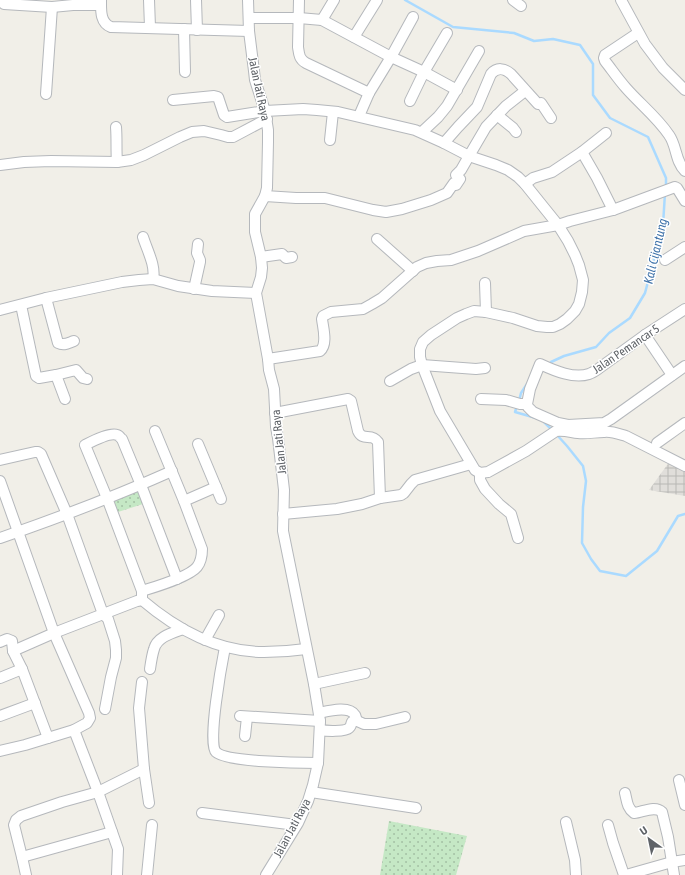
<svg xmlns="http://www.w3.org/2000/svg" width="685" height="875" font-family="'Asap Condensed',sans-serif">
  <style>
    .industrial { fill: url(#industrial-grid) }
    .grass { fill: url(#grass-dots) }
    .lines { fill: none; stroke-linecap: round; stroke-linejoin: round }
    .stream { stroke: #aadaff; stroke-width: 2.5 }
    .street-casing { stroke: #b5b8bc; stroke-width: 12 }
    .street { stroke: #fff; stroke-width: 10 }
    .labels { text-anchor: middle; stroke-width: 3; stroke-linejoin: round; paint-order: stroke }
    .street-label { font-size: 12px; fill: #5f6368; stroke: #fff }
    .water-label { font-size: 13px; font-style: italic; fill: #4174aa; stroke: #fff }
  </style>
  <defs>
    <pattern id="industrial-grid" width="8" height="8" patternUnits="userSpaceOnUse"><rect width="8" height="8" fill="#e0deda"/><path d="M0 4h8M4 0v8" fill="none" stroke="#b9b8b5"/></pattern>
    <pattern id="grass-dots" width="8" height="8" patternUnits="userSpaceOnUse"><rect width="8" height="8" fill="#c5e8c5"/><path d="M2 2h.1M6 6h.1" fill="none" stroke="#a3c0a4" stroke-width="1.8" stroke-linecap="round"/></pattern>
  </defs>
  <rect width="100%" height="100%" fill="#f1efe8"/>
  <path class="industrial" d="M670,461L685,462V496L649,490Z"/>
  <g class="grass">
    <path d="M138,490L143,504L118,512L113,499Z"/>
    <path d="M389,821L467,836L456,875H380Z"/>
  </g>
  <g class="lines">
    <g class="stream">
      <path d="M405,0L453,27L514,33L534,41L553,39L580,45L593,64V95L610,118L648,137L666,178V188"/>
      <path d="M551,362L564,356L596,347L609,333L630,318L645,293L663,225L665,193"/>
      <path d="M519,401L521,393L527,384"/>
      <path d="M517,406L515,412L536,418"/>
      <path d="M544,422L553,431"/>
      <path d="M557,435L567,446L583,466L586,481L583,507L582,543L591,559L600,571L626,576L657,551L678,516L685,514"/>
    </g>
    <defs>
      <g id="street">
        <path d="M0,0L4,4L52,7L73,5H101"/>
        <path d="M101,0C101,10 100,23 111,27L249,31"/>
        <path d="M149,0L150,27"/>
        <path d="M196,0L197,30"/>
        <path d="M248,0L249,31L254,71L255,80L265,111L268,130V142L267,188L265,196L255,214V232L261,257L262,268L261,277L256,293L268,359L269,370L274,389L276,427L278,438L284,490L283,531L314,684L320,721L318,763L313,785L308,801L298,823L266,875"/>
        <path d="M299,0L298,47C299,54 299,59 306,63L369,93"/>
        <path d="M513,0L521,6"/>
        <path d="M621,0L645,44L663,68L685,90"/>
        <path d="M249,18H299L322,20L391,57L424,72L457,90"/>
        <path d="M322,20L334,0"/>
        <path d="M184,29L185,72"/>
        <path d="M638,33L605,55L604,58L605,61C612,70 618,79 626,88C640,104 657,117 669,135C677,146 675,161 685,171"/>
        <path d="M354,37L377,0"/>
        <path d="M46,94L52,7"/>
        <path d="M173,100L214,96L218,97L224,115L227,117L265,111L303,109L317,110L338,112L415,130L444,143L469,156L496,165L508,170L518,177L525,184L558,225L568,241L575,255L579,265L583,280L582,292L579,304L575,311L567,319L560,324L553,327H547L537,326L513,318L486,312L474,311L466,314L457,318L431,335L423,342L420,349V357L422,365L440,411L475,470L480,473L488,472L526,451L556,431C564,430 570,432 578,433C587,434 595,432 604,432C611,431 619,434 626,436L685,466"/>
        <path d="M410,101L424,72L447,33"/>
        <path d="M497,115L513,128L516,132"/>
        <path d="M359,116L369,93L391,57L413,17"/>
        <path d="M116,127C117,139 116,150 117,162"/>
        <path d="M422,132L438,117L447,106L479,51"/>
        <path d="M330,140L333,112"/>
        <path d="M444,143L458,127L477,107L491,74C497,67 504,68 511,74L538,104L541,103L551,118"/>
        <path d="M582,152L597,178L613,210"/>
        <path d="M0,165L24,162L51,161L117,162L131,160L144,155L180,137L192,132L204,131L221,135L228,137H233L267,119"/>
        <path d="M525,184L533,178L552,172L582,152L606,133"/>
        <path d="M265,196L296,198H325L373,210L386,212L402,209L431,200L447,193L454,183L456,185L460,179L456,175L461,170L469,156L486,127L506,106L525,91"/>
        <path d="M143,237C147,250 156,266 153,279"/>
        <path d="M377,239L413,271"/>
        <path d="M261,257L282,254L286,258L292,257"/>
        <path d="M665,260L685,247"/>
        <path d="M485,283L486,312"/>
        <path d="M194,289L200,262V260L197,253L198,244"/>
        <path d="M46,298L58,343C64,346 68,343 74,341"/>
        <path d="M21,305L36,376L39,378L56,375L65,399"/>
        <path d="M685,309L645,335L598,369C595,371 592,373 589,374C574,379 555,371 540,364L530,389L527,404L528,407L533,412L558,423L568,425L604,423L611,419L685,366"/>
        <path d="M0,310L46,298L122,282L139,280L153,279L178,286L212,291L256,293"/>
        <path d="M645,335L672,375"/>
        <path d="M268,359L320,351C328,344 323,328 322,319L323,316L331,312L363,309L372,304L382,298L417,267L426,263L437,261L451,260L478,251L524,231L558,225L570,221L613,210L675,187L677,188L685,201"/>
        <path d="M56,375L76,370L83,378L87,379"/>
        <path d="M390,381L411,369L422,365L476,369L485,368"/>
        <path d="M481,399L506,400L520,404H527"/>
        <path d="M275,413L348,399L351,401L358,431C363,442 371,432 378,442L380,498"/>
        <path d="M657,443L685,423"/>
        <path d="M198,444L221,499"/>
        <path d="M0,460L35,452H38L41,454L67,514L103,614L108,619L115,641L116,650V658L111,677L105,709"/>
        <path d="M480,473V480L485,489L499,504L511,514L518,538"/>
        <path d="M0,481L54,633L89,713L90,718L87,723L74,730L25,745L0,751"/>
        <path d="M184,501L216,487"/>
        <path d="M283,514L337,509L362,504L380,498L401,495L404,493L411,484L415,480L471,464"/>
        <path d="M0,538C58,518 116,496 172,471"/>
        <path d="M142,591C155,587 189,577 197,567C201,562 202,555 202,549L184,501L155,431"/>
        <path d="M142,600V591L107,498L85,445C91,442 110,432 117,435C119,435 120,438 122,439L141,485L177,579"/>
        <path d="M205,640L219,615"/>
        <path d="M0,642L7,639L12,641L13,651L22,669L48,738"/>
        <path d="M225,647C222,662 207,744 216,752C225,762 301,763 318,763"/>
        <path d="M13,651L54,633L137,601L142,600C176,629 218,652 264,652C278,652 292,651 306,649"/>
        <path d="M150,669C151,662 152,655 154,649C157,637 172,633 183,629"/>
        <path d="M0,678L22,669"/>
        <path d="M142,682L139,708L144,769L149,803"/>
        <path d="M314,684L365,673"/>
        <path d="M319,713C328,711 349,705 355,715C356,717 356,719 357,721"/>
        <path d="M0,716L35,703"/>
        <path d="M240,716L320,721"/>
        <path d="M74,730L98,792L118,849L117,875"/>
        <path d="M320,730C326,731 345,732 349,728C351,727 351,724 352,722L355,720L364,724H376L405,717"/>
        <path d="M245,736L247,717"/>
        <path d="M679,780L685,805"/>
        <path d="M311,792L416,808"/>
        <path d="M625,793C627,801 627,808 634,813C643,812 655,805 662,812L668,837L674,875"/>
        <path d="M202,813L296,825"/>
        <path d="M566,822L575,860L576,875"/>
        <path d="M608,825L613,843L624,875"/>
        <path d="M22,857L112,832"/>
        <path d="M26,875L22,857L14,825L16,820L21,816L62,802L98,792L144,769"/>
        <path d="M147,875L152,825"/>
        <path d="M626,875L672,862L685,860"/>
      </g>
    </defs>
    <use href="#street" class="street-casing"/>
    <use href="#street" class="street"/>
  </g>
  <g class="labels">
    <g class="street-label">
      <text transform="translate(259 89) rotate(78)" y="4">Jalan Jati Raya</text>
      <text transform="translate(626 349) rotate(-34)" y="4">Jalan Pemancar 5</text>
      <text transform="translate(279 442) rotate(-96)" y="4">Jalan Jati Raya</text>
      <text transform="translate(292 828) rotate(-62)" y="4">Jalan Jati Raya</text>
    </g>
    <g class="water-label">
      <text transform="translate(655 251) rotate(-77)" y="5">Kali Cijantung</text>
    </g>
  </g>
  <g transform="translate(649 839) rotate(327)" stroke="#ffffff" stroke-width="3" paint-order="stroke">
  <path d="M0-3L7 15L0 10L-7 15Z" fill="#5f6368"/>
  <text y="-6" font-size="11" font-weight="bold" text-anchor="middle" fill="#5f6368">U</text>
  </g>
</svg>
